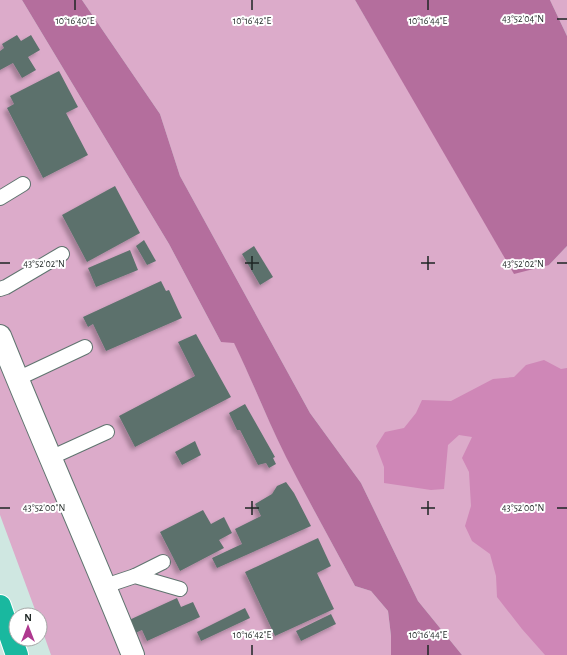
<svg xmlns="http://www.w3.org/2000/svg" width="567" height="655" font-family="'Alegreya Sans',sans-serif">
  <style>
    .green { fill: #dcabca }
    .forest { fill: #cf87b7 }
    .water { fill: #b46e9d }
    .building { fill: #5c716c; filter: url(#shadow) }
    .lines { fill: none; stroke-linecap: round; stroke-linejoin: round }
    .service-casing { stroke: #5f746f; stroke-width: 16 }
    .minor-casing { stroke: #5f746f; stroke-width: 24 }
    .motorway-casing { stroke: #fff; stroke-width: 24 }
    .service { stroke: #fff; stroke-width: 14 }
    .minor { stroke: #fff; stroke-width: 22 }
    .motorway { stroke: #19b89f; stroke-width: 22 }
    .ticks { fill: none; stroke: #1e2624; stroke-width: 1.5 }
    .ticks-label { font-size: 10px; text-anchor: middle; fill: #1e2624; stroke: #fff; stroke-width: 4; stroke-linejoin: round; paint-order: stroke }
  </style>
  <defs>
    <filter id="shadow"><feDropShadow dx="-3.5" dy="3.5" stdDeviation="2" flood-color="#0004"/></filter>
  </defs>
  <rect width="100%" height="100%" fill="#cfe7e1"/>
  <g class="green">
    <path d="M0,0H22L169,244L221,342H234C252,380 267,419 286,456C308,500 332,543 355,586L371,591L388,611L391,636V655H51L40,624V615H37L0,515Z"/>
    <path d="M82,0H355L369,24L549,265L567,246V655H462L418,601L361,483L310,413L180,176L160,114Z"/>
    <path d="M550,0H567V36Z"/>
  </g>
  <path class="forest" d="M544,360L561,369L567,368V655H545L522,629L497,597L496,576L490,554L472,541L465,526L471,506L469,472L462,458L472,437L459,435L448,445L444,489L431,490L384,483V467L376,446L385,432L404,428L416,413L422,400L451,401L493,379L514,377L526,365Z"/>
  <g class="water">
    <path d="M22,0H82L160,114L180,176L310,413L361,483L418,601L462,655H391V636L388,611L371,591L355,586C332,543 308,500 286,457C267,419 252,380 234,343L221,342L169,244Z"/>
    <path d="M355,0H550L567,36V246L549,265L514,274Z"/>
  </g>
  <g class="building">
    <path d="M17,35L21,41L31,35L40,50L28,57L36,70L22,78L13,63L0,70V51L4,48L2,44Z"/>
    <path d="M59,71L78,107L66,113L88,155L43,178L7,108L14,104L10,96Z"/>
    <path d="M115,186L140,233L87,262L62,215Z"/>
    <path d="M144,240L156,261L147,265L136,246Z"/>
    <path d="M254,246L273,277L260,285L242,254Z"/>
    <path d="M130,250L138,270L96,287L88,268Z"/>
    <path d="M161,281L166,291L169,290L182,318L106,351L93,324L88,327L83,317Z"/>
    <path d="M196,334L231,397L135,447L119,416L195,376L178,342Z"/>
    <path d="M245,404L275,457L273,458L276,464L269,468L266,463L258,465L240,430H237L229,413Z"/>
    <path d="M195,441L201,455L182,465L175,452Z"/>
    <path d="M286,482L294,493L311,526L217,568L212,558L242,544L235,529L261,516L255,504L272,494L277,486Z"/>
    <path d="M203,510L211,524L224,517L232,533L219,540L224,548L180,571L160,532Z"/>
    <path d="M318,538L331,566L317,573L334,609L275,636L245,572Z"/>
    <path d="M177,598L181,607L193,602L200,617L147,641L142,630L133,634L127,621Z"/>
    <path d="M245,608L250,618L201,641L197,632Z"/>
    <path d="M331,614L336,624L301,641L296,631Z"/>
  </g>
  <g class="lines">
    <defs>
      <g id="service">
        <path d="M0,198L23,184"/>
        <path d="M0,289L6,287L62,254"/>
        <path d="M17,379L85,347"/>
        <path d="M50,458L107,432"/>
        <path d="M135,576L163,562"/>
        <path d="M105,586L135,576L180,589"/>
      </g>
      <path id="minor" d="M0,336C43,443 90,548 133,655"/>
      <path id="motorway" d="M0,606L17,655"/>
    </defs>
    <use href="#service" class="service-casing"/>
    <use href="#minor" class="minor-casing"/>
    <use href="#motorway" class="motorway-casing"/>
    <use href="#service" class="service"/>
    <use href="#minor" class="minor"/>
    <use href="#motorway" class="motorway"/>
  </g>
  <path class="ticks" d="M75,0V10M252,0V10M428,0V10M557,19H567M252,256V270M428,256V270M0,263H10M245,263H259M421,263H435M557,263H567M252,501V515M428,501V515M0,508H10M245,508H259M421,508H435M557,508H567M252,645V655M428,645V655"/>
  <g class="ticks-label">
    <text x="523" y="22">43°52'04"N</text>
    <text x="75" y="24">10°16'40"E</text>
    <text x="252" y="24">10°16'42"E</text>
    <text x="428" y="24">10°16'44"E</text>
    <text x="44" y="267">43°52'02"N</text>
    <text x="523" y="267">43°52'02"N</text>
    <text x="44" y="511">43°52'00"N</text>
    <text x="523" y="511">43°52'00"N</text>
    <text x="252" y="638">10°16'42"E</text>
    <text x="428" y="638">10°16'44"E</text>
  </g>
  <g transform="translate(28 627)"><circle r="19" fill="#ffffff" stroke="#a5a8a7"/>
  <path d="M0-3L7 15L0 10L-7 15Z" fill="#af388f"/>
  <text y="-6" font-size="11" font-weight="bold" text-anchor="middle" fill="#1e2624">N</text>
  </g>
</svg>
